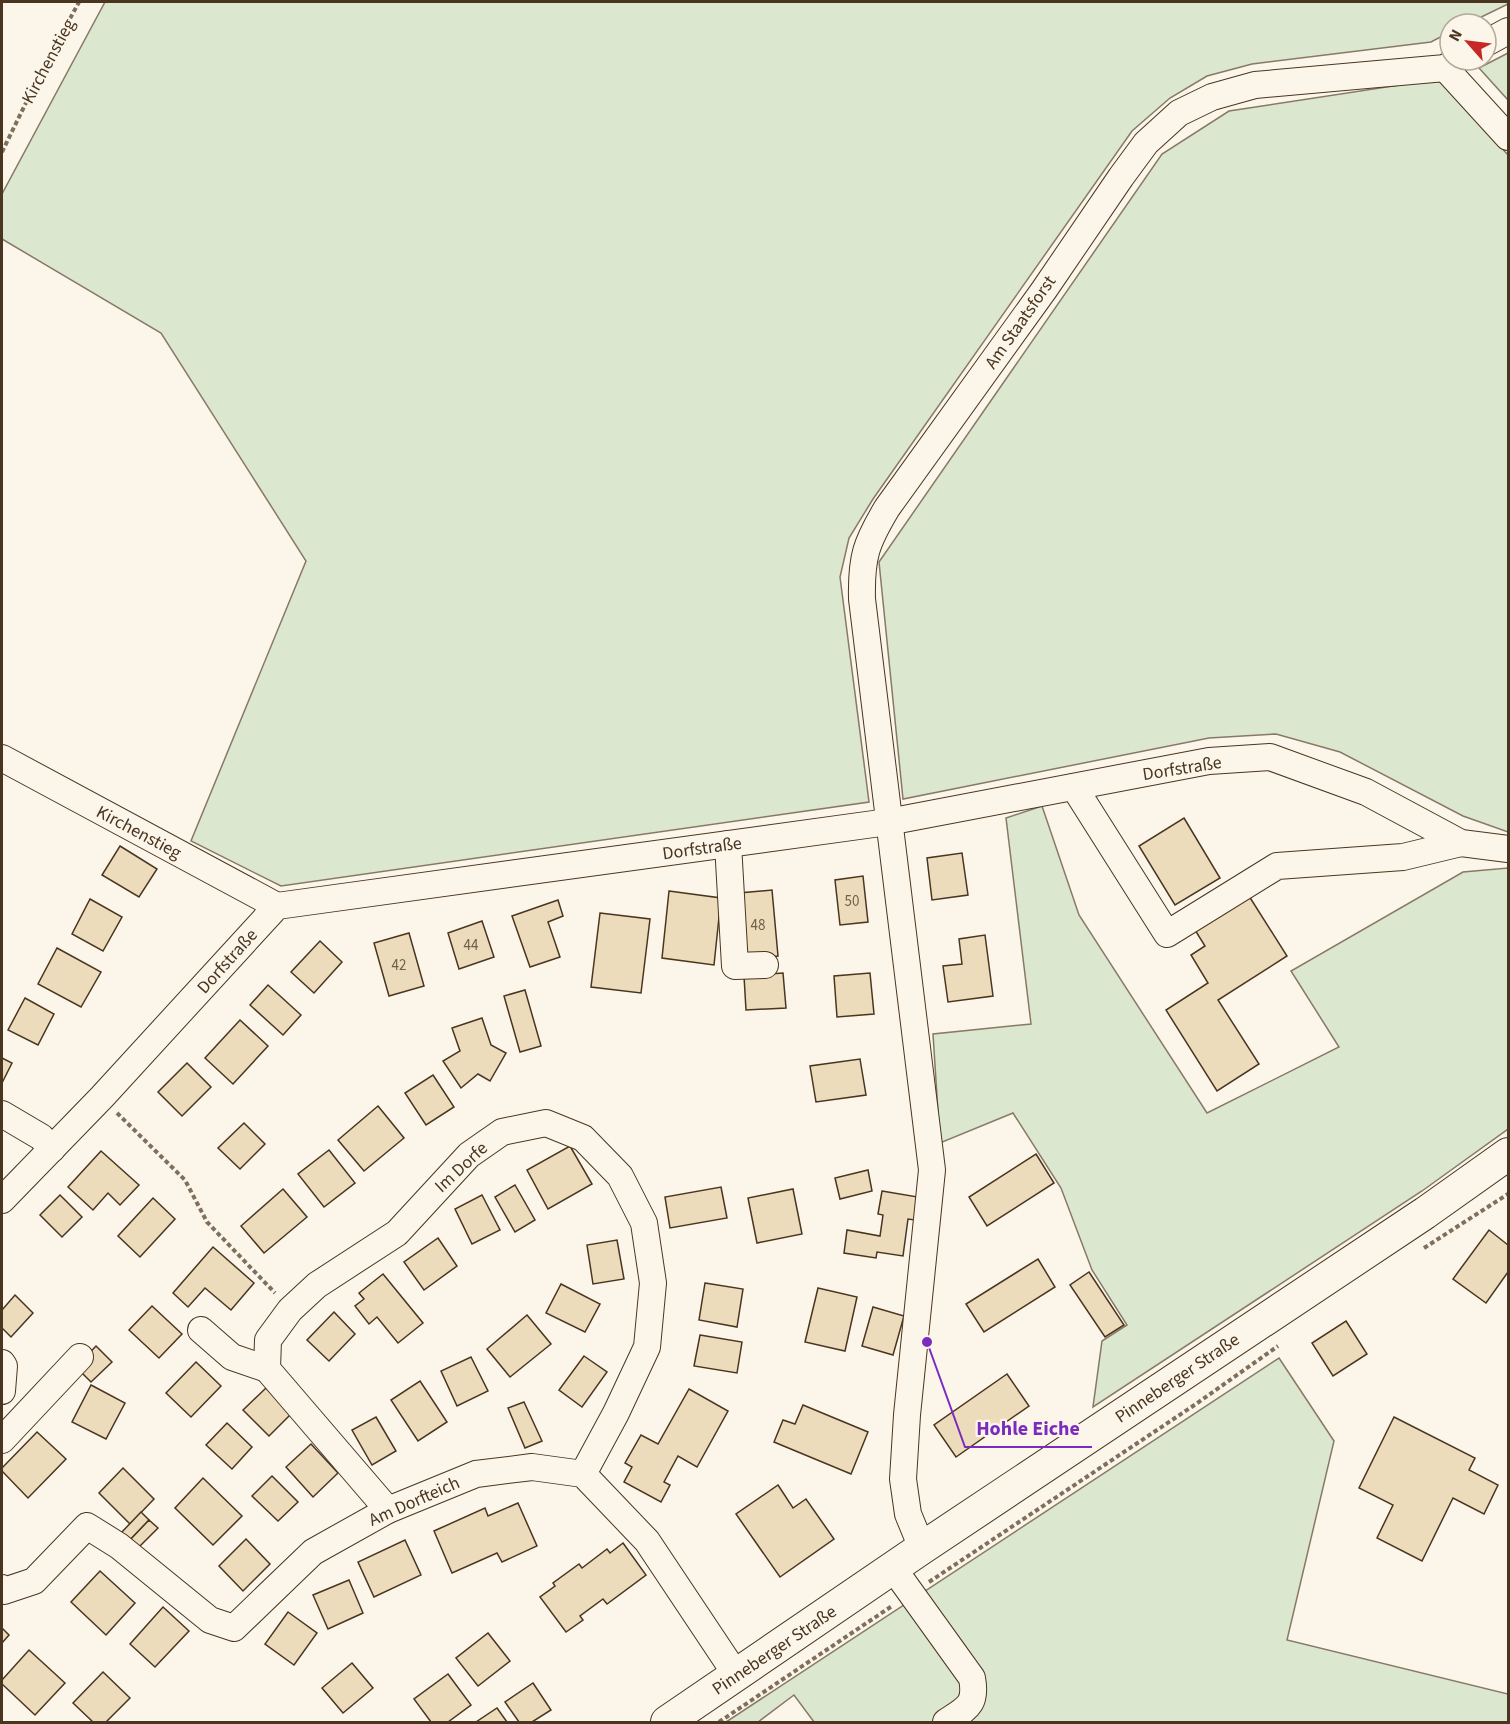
<svg xmlns="http://www.w3.org/2000/svg" width="1510" height="1724" font-family="'Source Sans 3',sans-serif">
  <style>
    .green { fill: #dce7d0; stroke: #887966; stroke-width: 1.5 }
    .building { fill: #ecdcbc; stroke: #4a3520; stroke-width: 1.5 }
    .lines { fill: none; stroke-linecap: round; stroke-linejoin: round }
    .minor-casing { stroke: #4a3520; stroke-width: 28 }
    .major-casing { stroke: #4a3520; stroke-width: 34 }
    .path { stroke: #7f6f5c; stroke-width: 4; stroke-dasharray: 4.5 3; stroke-linecap: butt }
    .minor { stroke: #fbf6e9; stroke-width: 26 }
    .major { stroke: #fbf6e9; stroke-width: 32 }
    .labels { text-anchor: middle; stroke-width: 4.5; stroke-linejoin: round; paint-order: stroke }
    .number-label { font-size: 15px; fill: #725f47 }
    .street-label { font-size: 18px; fill: #4a3520; stroke: #fbf6e9 }
    .leader { fill: none; stroke: #7b2cbf; stroke-width: 2 }
    .callout-dot { fill: #7b2cbf; stroke: #fbf6e9; stroke-width: 2 }
    .callout-label { font-size: 20px; text-anchor: middle; font-weight: bold; fill: #7b2cbf; stroke: #fbf6e9; stroke-width: 4.5; stroke-linejoin: round; paint-order: stroke }
  </style>
  <rect width="100%" height="100%" fill="#fbf6e9"/>
  <g class="green">
    <path d="M105,2H1508V4L1467,24H1450V32L1431,42L1252,64L1207,76L1170,98L1132,131L873,499L849,538L840,577L869,802L281,886L191,841L306,561L161,333L2,239V194Z"/>
    <path d="M1508,53V100L1479,68Z"/>
    <path d="M1439,79L1508,155V832L1463,816L1340,752L1276,734L1209,738L903,799L879,562L1162,154L1229,111Z"/>
    <path d="M1042,806L1079,915L1207,1113L1339,1047L1291,971L1463,872L1508,868V1129L1422,1191L1093,1407L1102,1341L1127,1325L1092,1270L1061,1188L1013,1113L940,1143L933,1034L1031,1024L1006,818Z"/>
    <path d="M1279,1358L1334,1441L1287,1640L1508,1694V1722H814L794,1695L758,1722H726Z"/>
  </g>
  <g class="building">
    <path d="M1184,818L1220,878L1175,905L1139,846Z"/>
    <path d="M120,846L157,869L139,897L102,875Z"/>
    <path d="M962,853L968,895L932,900L927,858Z"/>
    <path d="M863,876L868,922L840,925L835,880Z"/>
    <path d="M772,890L778,956L745,959L739,893Z"/>
    <path d="M669,891L721,898L714,965L662,958Z"/>
    <path d="M1249,896L1287,956L1218,1000L1259,1064L1217,1091L1166,1010L1208,983L1191,955L1205,946L1195,930Z"/>
    <path d="M90,899L122,917L103,951L72,934Z"/>
    <path d="M558,900L563,916L548,922L560,957L530,967L512,916Z"/>
    <path d="M600,913L650,919L641,993L591,987Z"/>
    <path d="M482,921L494,957L459,969L448,933Z"/>
    <path d="M409,933L424,986L389,996L374,943Z"/>
    <path d="M985,935L993,996L948,1002L943,966L962,964L959,939Z"/>
    <path d="M320,941L342,962L314,993L291,972Z"/>
    <path d="M57,948L101,972L81,1007L38,984Z"/>
    <path d="M783,973L786,1008L746,1010L744,976Z"/>
    <path d="M870,973L874,1014L837,1017L834,976Z"/>
    <path d="M268,985L301,1015L283,1035L250,1005Z"/>
    <path d="M525,990L541,1046L520,1052L504,996Z"/>
    <path d="M25,998L54,1014L38,1045L8,1030Z"/>
    <path d="M482,1018L491,1045L506,1053L490,1081L478,1074L461,1088L443,1061L460,1051L452,1028Z"/>
    <path d="M240,1020L268,1046L233,1084L205,1058Z"/>
    <path d="M2,1058L12,1063L2,1083Z"/>
    <path d="M860,1059L866,1095L816,1102L810,1066Z"/>
    <path d="M187,1063L211,1087L182,1116L158,1092Z"/>
    <path d="M433,1075L454,1107L426,1125L405,1093Z"/>
    <path d="M378,1106L404,1138L364,1171L338,1140Z"/>
    <path d="M244,1123L265,1144L240,1169L218,1148Z"/>
    <path d="M570,1146L592,1184L548,1209L527,1170Z"/>
    <path d="M329,1150L355,1183L324,1207L298,1174Z"/>
    <path d="M101,1151L139,1185L120,1205L108,1193L93,1210L68,1187Z"/>
    <path d="M1036,1154L1054,1183L987,1226L969,1197Z"/>
    <path d="M868,1170L872,1191L840,1199L835,1178Z"/>
    <path d="M515,1185L535,1220L515,1232L495,1197Z"/>
    <path d="M721,1187L727,1218L670,1228L665,1197Z"/>
    <path d="M283,1189L307,1217L264,1253L241,1226Z"/>
    <path d="M793,1189L802,1234L757,1243L748,1198Z"/>
    <path d="M882,1191L918,1197L915,1220L908,1219L903,1256L877,1252L876,1258L844,1253L847,1230L880,1236L883,1215L878,1214Z"/>
    <path d="M60,1195L82,1217L62,1237L40,1215Z"/>
    <path d="M482,1195L500,1230L472,1244L455,1209Z"/>
    <path d="M153,1198L175,1219L140,1257L118,1236Z"/>
    <path d="M1489,1230L1508,1245V1272L1486,1303L1453,1279Z"/>
    <path d="M438,1238L457,1266L424,1290L404,1262Z"/>
    <path d="M617,1240L624,1279L593,1284L587,1245Z"/>
    <path d="M213,1247L254,1283L231,1310L205,1288L188,1307L173,1293Z"/>
    <path d="M1038,1259L1055,1287L984,1332L966,1304Z"/>
    <path d="M1089,1272L1124,1325L1105,1337L1070,1285Z"/>
    <path d="M383,1274L423,1323L398,1343L377,1317L369,1324L355,1306L364,1299L359,1293Z"/>
    <path d="M705,1283L743,1289L737,1327L699,1320Z"/>
    <path d="M561,1284L600,1304L585,1332L546,1313Z"/>
    <path d="M818,1288L857,1297L845,1351L805,1342Z"/>
    <path d="M15,1295L33,1313L11,1337L2,1328V1310Z"/>
    <path d="M152,1306L182,1334L159,1358L129,1330Z"/>
    <path d="M873,1307L904,1316L893,1355L862,1346Z"/>
    <path d="M334,1312L355,1334L329,1361L307,1340Z"/>
    <path d="M527,1315L551,1344L510,1377L487,1349Z"/>
    <path d="M1346,1321L1367,1354L1333,1376L1312,1343Z"/>
    <path d="M700,1335L742,1342L737,1373L694,1366Z"/>
    <path d="M96,1346L112,1362L91,1382L76,1367Z"/>
    <path d="M584,1356L607,1372L582,1407L559,1390Z"/>
    <path d="M471,1357L488,1391L457,1406L441,1371Z"/>
    <path d="M196,1362L221,1386L191,1417L166,1393Z"/>
    <path d="M1007,1374L1029,1406L956,1457L934,1425Z"/>
    <path d="M420,1381L447,1422L418,1441L391,1400Z"/>
    <path d="M91,1385L125,1403L106,1439L72,1422Z"/>
    <path d="M266,1388L291,1414L269,1436L243,1410Z"/>
    <path d="M689,1389L728,1411L697,1467L678,1456L664,1482L670,1485L661,1502L624,1482L632,1467L625,1463L641,1435L658,1444Z"/>
    <path d="M524,1402L542,1441L525,1448L508,1408Z"/>
    <path d="M803,1405L868,1432L851,1474L774,1442L783,1420L795,1424Z"/>
    <path d="M376,1417L396,1451L372,1465L352,1430Z"/>
    <path d="M1394,1417L1475,1458L1469,1470L1498,1485L1484,1514L1453,1498L1422,1561L1377,1538L1393,1505L1359,1488Z"/>
    <path d="M227,1423L252,1447L232,1469L206,1445Z"/>
    <path d="M37,1432L66,1459L28,1498L2,1471V1468Z"/>
    <path d="M311,1444L338,1473L313,1497L286,1467Z"/>
    <path d="M123,1468L154,1499L130,1524L99,1493Z"/>
    <path d="M272,1476L298,1502L278,1521L252,1496Z"/>
    <path d="M203,1478L242,1516L213,1545L175,1508Z"/>
    <path d="M778,1485L793,1508L806,1499L834,1539L780,1577L736,1514Z"/>
    <path d="M518,1503L537,1546L502,1562L497,1553L452,1573L434,1531L485,1508L488,1516Z"/>
    <path d="M141,1512L149,1520L129,1541L121,1533Z"/>
    <path d="M149,1520L158,1528L137,1549L129,1541Z"/>
    <path d="M246,1539L270,1564L243,1591L219,1566Z"/>
    <path d="M405,1540L421,1575L374,1597L358,1562Z"/>
    <path d="M623,1543L646,1575L607,1604L603,1599L580,1616L583,1620L566,1632L540,1597L555,1586L553,1583L579,1564L582,1568L607,1549L610,1553Z"/>
    <path d="M100,1571L135,1603L106,1635L71,1602Z"/>
    <path d="M349,1580L363,1613L328,1629L313,1595Z"/>
    <path d="M163,1607L189,1631L155,1667L130,1644Z"/>
    <path d="M288,1612L317,1633L294,1665L265,1644Z"/>
    <path d="M2,1628L9,1635L2,1643Z"/>
    <path d="M488,1633L510,1661L478,1686L456,1658Z"/>
    <path d="M29,1650L65,1683L35,1715L2,1684V1680Z"/>
    <path d="M352,1663L373,1688L343,1713L322,1688Z"/>
    <path d="M103,1672L130,1698L106,1722H93L73,1703Z"/>
    <path d="M448,1674L471,1705L448,1722H431L414,1699Z"/>
    <path d="M533,1683L551,1710L532,1722H519L505,1702Z"/>
    <path d="M497,1708L507,1722H476Z"/>
  </g>
  <g class="lines">
    <defs>
      <g id="minor">
        <path d="M1486,43L1508,31"/>
        <path d="M1445,68L1508,137"/>
        <path d="M2,758L277,906"/>
        <path d="M1074,787L1167,934L1277,866L1403,857L1461,843"/>
        <path d="M728,844L735,966L765,965"/>
        <path d="M2,1114L41,1137L52,1149"/>
        <path d="M2,1200L102,1097L277,906L888,822L1209,761L1270,757L1366,792L1461,843L1508,849"/>
        <path d="M201,1330L232,1357L267,1369"/>
        <path d="M2,1363L4,1366L2,1391"/>
        <path d="M2,1440L80,1357"/>
        <path d="M388,1510L267,1369L268,1340L290,1310L317,1285L397,1233L469,1155L502,1132L546,1123L583,1138L620,1176L644,1223L653,1283L647,1347L616,1413L583,1474"/>
        <path d="M922,1548L908,1514L903,1479L907,1415L932,1170L862,599C861,557 866,543 887,508L1044,290L1121,177L1146,143L1179,113L1212,97L1255,85L1445,68L1457,60"/>
        <path d="M893,1568L972,1678C977,1705 967,1708 946,1722"/>
        <path d="M2,1588L4,1591L34,1581L87,1526L119,1546L210,1620L234,1628L313,1552L388,1510L476,1474L532,1467L583,1474L647,1541L737,1676"/>
      </g>
      <path id="major" d="M667,1722L922,1548L1425,1213L1508,1154"/>
    </defs>
    <use href="#minor" class="minor-casing"/>
    <use href="#major" class="major-casing"/>
    <g class="path">
      <path d="M2,152L40,74L79,2"/>
      <path d="M117,1113L185,1180L207,1222L275,1293"/>
      <path d="M1424,1248L1508,1194"/>
      <path d="M929,1582L1196,1404L1278,1346"/>
      <path d="M719,1722L892,1606"/>
    </g>
    <use href="#minor" class="minor"/>
    <use href="#major" class="major"/>
  </g>
  <g class="labels">
    <g class="number-label">
      <text x="852" y="906">50</text>
      <text x="758" y="930">48</text>
      <text x="471" y="950">44</text>
      <text x="399" y="970">42</text>
    </g>
    <g class="street-label">
      <text transform="translate(48 61) rotate(-62)" y="6">Kirchenstieg</text>
      <text transform="translate(1020 322) rotate(-55)" y="6">Am Staatsforst</text>
      <text transform="translate(1182 768) rotate(-9)" y="6">Dorfstraße</text>
      <text transform="translate(139 832) rotate(28)" y="6">Kirchenstieg</text>
      <text transform="translate(702 848) rotate(-8)" y="6">Dorfstraße</text>
      <text transform="translate(227 961) rotate(-48)" y="6">Dorfstraße</text>
      <text transform="translate(461 1167) rotate(-43)" y="6">Im Dorfe</text>
      <text transform="translate(1177 1378) rotate(-34)" y="6">Pinneberger Straße</text>
      <text transform="translate(414 1501) rotate(-24)" y="6">Am Dorfteich</text>
      <text transform="translate(774 1650) rotate(-34)" y="6">Pinneberger Straße</text>
    </g>
  </g>
  <path class="leader" d="M927 1342L965 1447H1092"/>
  <circle class="callout-dot" cx="927" cy="1342" r="6"/>
  <g class="callout-label">
    <text x="1028" y="1435">Hohle Eiche</text>
  </g>
  <rect width="1510" height="1724" fill="none" stroke="#4a3520" stroke-width="6"/>
  <g transform="translate(1468 42) rotate(298)"><circle r="28" fill="#fbf6e9" stroke="#b4a999" stroke-width="1.5"/>
  <path d="M0-4.5L10 22L0 15L-10 22Z" fill="#c62828"/>
  <text y="-9" font-size="16" font-weight="bold" text-anchor="middle" fill="#4a3520">N</text>
  </g>
</svg>
